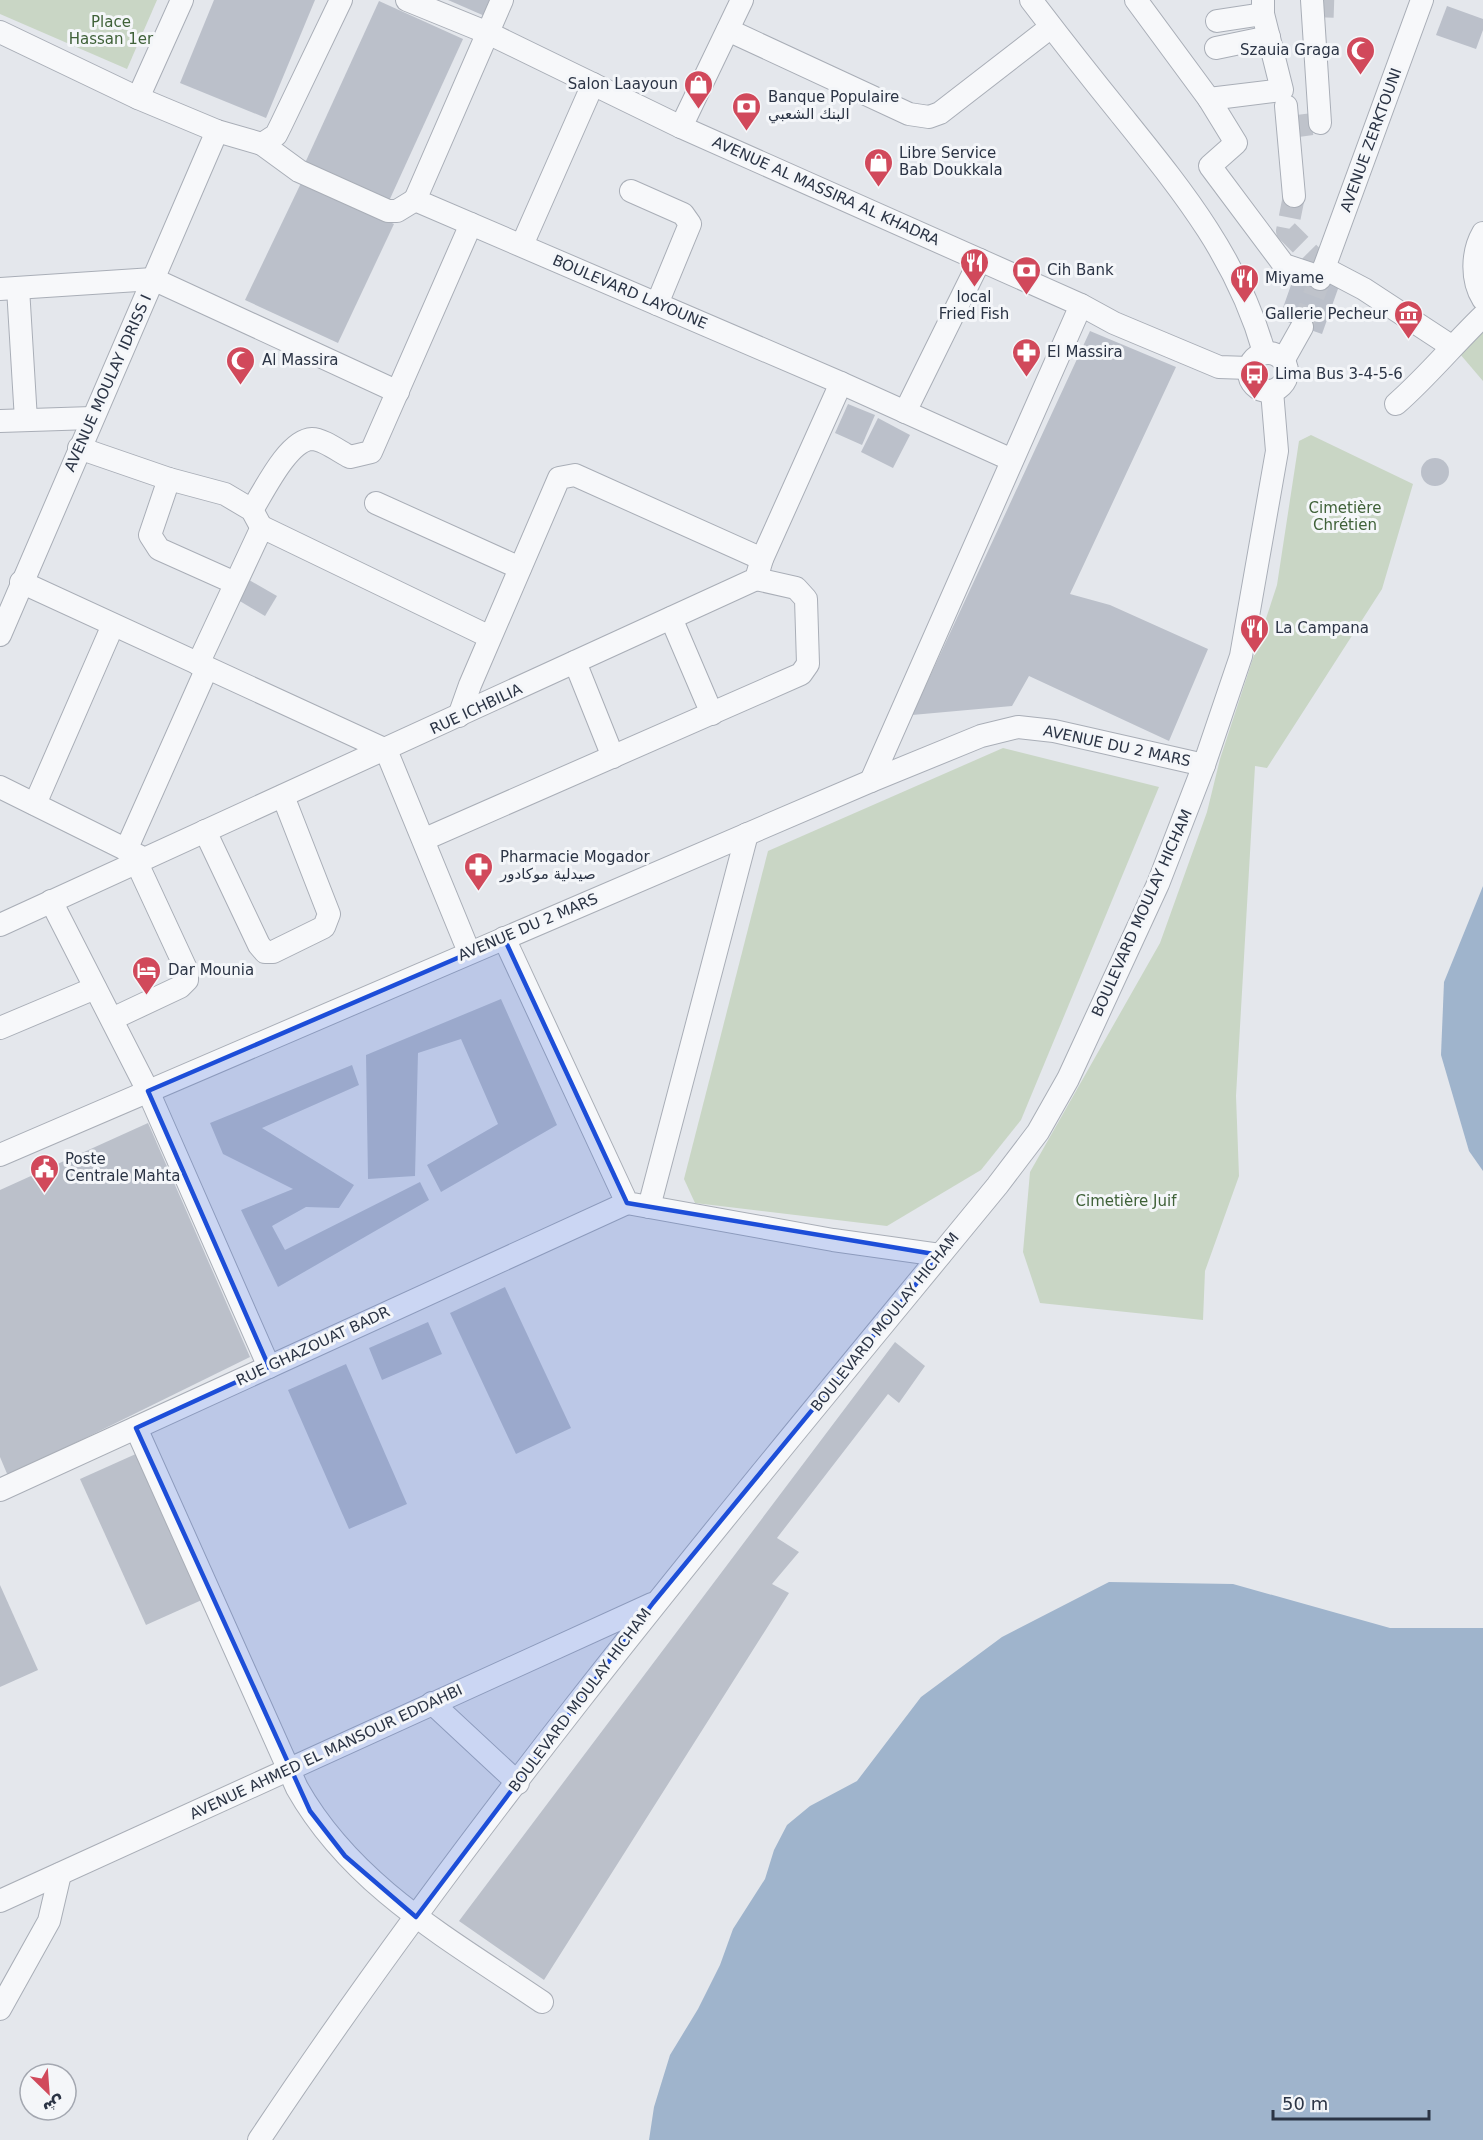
<svg xmlns="http://www.w3.org/2000/svg" width="1483" height="2140" font-family="'DejaVu Sans','Noto Naskh Arabic',sans-serif">
  <style>
    .green { fill: #c9d6c5 }
    .water { fill: #9fb4cc }
    .building { fill: #bbc0ca }
    .lines { fill: none; stroke-linecap: round; stroke-linejoin: round }
    .minor-tunnel { stroke: #bfc3cb; stroke-width: 22; stroke-dasharray: 22 11; stroke-linecap: butt }
    .minor-casing { stroke: #a9aeb7; stroke-width: 24 }
    .minor { stroke: #f7f8fa; stroke-width: 22 }
    .marked { fill: #1d4ed8; fill-opacity: 0.2; stroke: #1d4ed8; stroke-width: 4.5; stroke-linejoin: round }
    .labels { text-anchor: middle; stroke-width: 6; stroke-linejoin: round; paint-order: stroke }
    .park-label { font-size: 15px; fill: #3f6138; stroke: #f4f6f9 }
    .poi-label { font-size: 15px; fill: #2b3445; stroke: #f4f6f9; text-anchor: start }
    .street-label { font-size: 15px; fill: #2b3445; stroke: #f4f6f9 }
  </style>
  <rect width="100%" height="100%" fill="#e4e7ec"/>
  <g class="green">
    <path d="M0,0H157L127,69L0,14Z"/>
    <path d="M1483,319V381L1454,347Z"/>
    <path d="M1311,435L1413,484L1382,589L1267,768L1255,766L1236,1096L1239,1176L1205,1271L1203,1320L1040,1303L1023,1252L1030,1172L1160,943L1207,812L1220,759L1277,585L1299,441Z"/>
    <path d="M1003,748L1159,787L1021,1120L981,1170L887,1226L695,1203L684,1179L768,851Z"/>
  </g>
  <g class="water">
    <path d="M1483,886V1171L1469,1151L1441,1055L1444,982Z"/>
    <path d="M1109,1582L1233,1584L1390,1628H1483V2140H649L654,2107L670,2055L698,2009L720,1965L733,1929L765,1879L774,1850L787,1825L810,1806L857,1781L921,1697L1002,1637Z"/>
  </g>
  <g class="building">
    <path d="M214,0H315L266,118L180,83Z"/>
    <path d="M448,0H495L487,17Z"/>
    <path d="M379,1L463,39L389,201L305,163Z"/>
    <path d="M1447,6L1483,19V30L1476,49L1436,35Z"/>
    <path d="M302,181L394,224L338,343L245,300Z"/>
    <path d="M1296,271L1339,286L1322,334L1279,319Z"/>
    <path d="M1090,331L1176,367L1070,594L1110,605L1208,649L1169,741L1029,676L1012,706L912,715Z"/>
    <path d="M848,404L875,415L862,445L835,433Z"/>
    <path d="M878,418L910,435L893,468L861,452Z"/>
    <circle cx="1435" cy="472" r="14"/>
    <path d="M244,577L277,596L265,616L233,597Z"/>
    <path d="M501,999L557,1125L441,1192L427,1165L498,1124L461,1039L418,1053L415,1176L368,1179L366,1055Z"/>
    <path d="M352,1065L359,1085L262,1128L354,1185L339,1208L306,1207L272,1226L285,1250L420,1182L429,1200L278,1287L241,1210L293,1189L223,1154L210,1123Z"/>
    <path d="M148,1123L250,1357L8,1476L0,1457V1190Z"/>
    <path d="M505,1287L571,1428L516,1454L450,1313Z"/>
    <path d="M428,1322L442,1354L382,1380L369,1348Z"/>
    <path d="M895,1342L925,1366L899,1403L888,1394L777,1538L799,1552L772,1584L789,1593L544,1980L459,1921Z"/>
    <path d="M346,1364L407,1504L349,1529L288,1390Z"/>
    <path d="M138,1453L204,1599L146,1625L80,1479Z"/>
    <path d="M0,1585L38,1670L0,1687Z"/>
  </g>
  <g class="lines">
    <g class="minor-tunnel">
      <path d="M1312,6L1342,7"/>
      <path d="M1290,127L1320,123"/>
      <path d="M1294,196L1287,231L1324,268"/>
      <path d="M1302,327L1320,279"/>
    </g>
    <defs>
      <g id="minor">
        <path d="M407,0L488,33L681,127L1081,305L1114,323L1219,367L1249,368"/>
        <path d="M502,0L415,200L841,383L1012,460"/>
        <path d="M1031,0C1060,38 1089,75 1119,112C1180,188 1237,256 1264,352"/>
        <path d="M1136,0L1209,99L1236,143L1210,166L1284,265L1320,277"/>
        <path d="M1312,0L1320,123"/>
        <path d="M1217,21L1263,14"/>
        <path d="M728,30L909,114L929,117L940,113L1051,27"/>
        <path d="M0,32L138,98L217,131L262,144L276,135L281,125L341,0"/>
        <path d="M1216,48L1269,37"/>
        <path d="M138,98L182,0"/>
        <path d="M1209,99L1282,90L1263,14V0"/>
        <path d="M1286,106L1294,196"/>
        <path d="M681,127L742,0"/>
        <path d="M262,144L299,171L388,211H397L415,200"/>
        <path d="M631,191L683,214L690,224L657,304"/>
        <path d="M1483,233C1472,252 1471,280 1483,299"/>
        <path d="M522,245L593,84"/>
        <path d="M1324,268L1364,289L1451,346"/>
        <path d="M1320,279L1422,0"/>
        <path d="M18,288L26,420"/>
        <path d="M0,289L153,279L398,392"/>
        <circle cx="1268" cy="372" r="19"/>
        <path d="M1284,359L1302,327"/>
        <path d="M1396,404C1427,377 1453,345 1483,316"/>
        <path d="M905,412L980,260"/>
        <path d="M0,421L92,418"/>
        <path d="M79,448L169,479L225,494L252,510L259,523"/>
        <path d="M169,479L150,535L159,549L235,583"/>
        <path d="M376,503L520,568"/>
        <path d="M252,510C264,491 288,440 312,439C323,439 340,452 350,457L371,452L471,224"/>
        <path d="M21,582L386,750L469,952"/>
        <path d="M671,618L712,714"/>
        <path d="M0,635L217,131"/>
        <path d="M575,662L613,757"/>
        <path d="M198,664L262,527L490,637"/>
        <path d="M459,716L470,685L559,478L575,475L762,559"/>
        <path d="M871,781L1081,305"/>
        <path d="M0,787L139,856"/>
        <path d="M35,804L113,625"/>
        <path d="M205,831L259,945L265,952H273L324,927L329,914L283,796"/>
        <path d="M425,839L801,674L808,664L806,599L796,588L756,579"/>
        <path d="M126,850L207,668"/>
        <path d="M51,901L148,1091L269,1367"/>
        <path d="M0,925L756,579L762,559L841,383"/>
        <path d="M504,938L627,1203L833,1240L940,1255"/>
        <path d="M112,1019L180,987L187,980V971L136,861"/>
        <path d="M0,1028L95,988"/>
        <path d="M0,1155L871,781L981,736L1018,727L1054,731L1204,765"/>
        <path d="M649,1207L747,834"/>
        <path d="M136,1428L297,1788C353,1887 451,1940 542,2002"/>
        <path d="M0,1490L627,1203"/>
        <path d="M432,1703L518,1783"/>
        <path d="M0,1901L652,1604"/>
        <path d="M0,2009L49,1921L60,1874"/>
        <path d="M259,2140C482,1805 742,1497 997,1186L1038,1132L1068,1079L1158,884L1204,765L1241,656L1277,451L1272,391"/>
      </g>
    </defs>
    <use href="#minor" class="minor-casing"/>
    <use href="#minor" class="minor"/>
  </g>
  <path class="marked" d="M504,938L627,1203L940,1255L653,1603L416,1917L345,1856L310,1811L136,1428L269,1367L148,1091Z"/>
  <defs>
    <symbol id="mosque-pin" viewBox="-11 -11 22 30"><path d="M0 17L-7.5 6A9.5 9.5 0 1 1 7.5 6Z" fill="#d1495b" stroke="#f4f6f9"/><path d="M3.5-4.9A6 6 0 1 0 3.5 4.9A5 5 0 1 1 3.5-4.9Z" fill="#fff"/></symbol>
    <symbol id="shop-pin" viewBox="-11 -11 22 30"><path d="M0 17L-7.5 6A9.5 9.5 0 1 1 7.5 6Z" fill="#d1495b" stroke="#f4f6f9"/><path d="M-5-2.5h2.3a2.7 3.5 0 0 1 5.4 0H5L5.5 6h-11ZM-1.5-2.5h3a1.5 2.3 0 0 0-3 0Z" fill="#fff"/></symbol>
    <symbol id="bank-pin" viewBox="-11 -11 22 30"><path d="M0 17L-7.5 6A9.5 9.5 0 1 1 7.5 6Z" fill="#d1495b" stroke="#f4f6f9"/><path d="M-6-4H6V4H-6ZM0-2.3a2.3 2.3 0 1 0 0 4.6a2.3 2.3 0 1 0 0-4.6Z" fill="#fff"/></symbol>
    <symbol id="restaurant-pin" viewBox="-11 -11 22 30"><path d="M0 17L-7.5 6A9.5 9.5 0 1 1 7.5 6Z" fill="#d1495b" stroke="#f4f6f9"/><path d="M-5-6h1v4h1v-4h1v4h1v-4h1v5L-1.5 .5V6h-2V.5L-5-1ZM5-6V6H3V1.5H1.5Q1.5-4 5-6Z" fill="#fff"/></symbol>
    <symbol id="museum-pin" viewBox="-11 -11 22 30"><path d="M0 17L-7.5 6A9.5 9.5 0 1 1 7.5 6Z" fill="#d1495b" stroke="#f4f6f9"/><path d="M0-6L6-3V-2H-6V-3ZM-5-1h2V3h-2ZM-1-1h2V3h-2ZM3-1h2V3H3ZM-6 4H6V6H-6Z" fill="#fff"/></symbol>
    <symbol id="pharmacy-pin" viewBox="-11 -11 22 30"><path d="M0 17L-7.5 6A9.5 9.5 0 1 1 7.5 6Z" fill="#d1495b" stroke="#f4f6f9"/><path d="M-2-6h4v4h4v4h-4v4h-4v-4h-4v-4h4Z" fill="#fff"/></symbol>
    <symbol id="bus-pin" viewBox="-11 -11 22 30"><path d="M0 17L-7.5 6A9.5 9.5 0 1 1 7.5 6Z" fill="#d1495b" stroke="#f4f6f9"/><path d="M-5-6H5V4H4V6H2V4H-2V6H-4V4H-5ZM-3.5-4V0h7V-4ZM-3.5 1.2v1.5H-2V1.2ZM2 1.2v1.5H3.5V1.2Z" fill="#fff"/></symbol>
    <symbol id="hotel-pin" viewBox="-11 -11 22 30"><path d="M0 17L-7.5 6A9.5 9.5 0 1 1 7.5 6Z" fill="#d1495b" stroke="#f4f6f9"/><path d="M-6-4.5h1.5V1H6V5H4.5V3h-9V5H-6ZM-4 0a1.8 1.8 0 1 1 3.6 0ZM.5 0V-2.5h3Q6-2.5 6 0Z" fill="#fff"/></symbol>
    <symbol id="civic-pin" viewBox="-11 -11 22 30"><path d="M0 17L-7.5 6A9.5 9.5 0 1 1 7.5 6Z" fill="#d1495b" stroke="#f4f6f9"/><path d="M-.6-6.5H3V-4.5H.6V-3L4-1V1h2V6H-6V1h2V-1L-.6-3ZM-1.2 2.5V6h2.4V2.5Z" fill="#fff"/></symbol>
  </defs>
  <g fill-rule="evenodd">
    <use href="#mosque-pin" x="1344" y="34" width="33" height="45"/>
    <use href="#shop-pin" x="682" y="68" width="33" height="45"/>
    <use href="#bank-pin" x="730" y="90" width="33" height="45"/>
    <use href="#shop-pin" x="862" y="146" width="33" height="45"/>
    <use href="#restaurant-pin" x="958" y="246" width="33" height="45"/>
    <use href="#bank-pin" x="1010" y="254" width="33" height="45"/>
    <use href="#restaurant-pin" x="1228" y="262" width="33" height="45"/>
    <use href="#museum-pin" x="1392" y="298" width="33" height="45"/>
    <use href="#pharmacy-pin" x="1010" y="336" width="33" height="45"/>
    <use href="#mosque-pin" x="224" y="344" width="33" height="45"/>
    <use href="#bus-pin" x="1238" y="358" width="33" height="45"/>
    <use href="#restaurant-pin" x="1238" y="612" width="33" height="45"/>
    <use href="#pharmacy-pin" x="462" y="850" width="33" height="45"/>
    <use href="#hotel-pin" x="130" y="954" width="33" height="45"/>
    <use href="#civic-pin" x="28" y="1152" width="33" height="45"/>
  </g>
  <g class="labels">
    <g class="park-label">
      <text x="111" y="27">Place<tspan x="111" dy="17">Hassan 1er</tspan></text>
      <text x="1345" y="513">Cimetière<tspan x="1345" dy="17">Chrétien</tspan></text>
      <text x="1126" y="1206">Cimetière Juif</text>
    </g>
    <g class="poi-label">
      <text x="1340" y="55" text-anchor="end">Szauia Graga</text>
      <text x="678" y="89" text-anchor="end">Salon Laayoun</text>
      <text x="768" y="102">Banque Populaire<tspan x="768" dy="17">البنك الشعبي</tspan></text>
      <text x="899" y="158">Libre Service<tspan x="899" dy="17">Bab Doukkala</tspan></text>
      <text x="1047" y="275">Cih Bank</text>
      <text x="1265" y="283">Miyame</text>
      <text x="974" y="302" text-anchor="middle">local<tspan x="974" dy="17">Fried Fish</tspan></text>
      <text x="1388" y="319" text-anchor="end">Gallerie Pecheur</text>
      <text x="1047" y="357">El Massira</text>
      <text x="262" y="365">Al Massira</text>
      <text x="1275" y="379">Lima Bus 3-4-5-6</text>
      <text x="1275" y="633">La Campana</text>
      <text x="500" y="862">Pharmacie Mogador<tspan x="500" dy="17">صيدلية موكادور</tspan></text>
      <text x="168" y="975">Dar Mounia</text>
      <text x="65" y="1164">Poste<tspan x="65" dy="17">Centrale Mahta</tspan></text>
    </g>
    <g class="street-label">
      <text transform="translate(1371 140) rotate(-70)" y="5">AVENUE ZERKTOUNI</text>
      <text transform="translate(826 191) rotate(24)" y="5">AVENUE AL MASSIRA AL KHADRA</text>
      <text transform="translate(630 292) rotate(23)" y="5">BOULEVARD LAYOUNE</text>
      <text transform="translate(108 383) rotate(-66)" y="5">AVENUE MOULAY IDRISS I</text>
      <text transform="translate(476 709) rotate(-25)" y="5">RUE ICHBILIA</text>
      <text transform="translate(1117 746) rotate(12)" y="5">AVENUE DU 2 MARS</text>
      <text transform="translate(1142 913) rotate(-66)" y="5">BOULEVARD MOULAY HICHAM</text>
      <text transform="translate(528 927) rotate(-23)" y="5">AVENUE DU 2 MARS</text>
      <text transform="translate(885 1322) rotate(-51)" y="5">BOULEVARD MOULAY HICHAM</text>
      <text transform="translate(313 1346) rotate(-25)" y="5">RUE GHAZOUAT BADR</text>
      <text transform="translate(580 1700) rotate(-53)" y="5">BOULEVARD MOULAY HICHAM</text>
      <text transform="translate(326 1752) rotate(-25)" y="5">AVENUE AHMED EL MANSOUR EDDAHBI</text>
    </g>
  </g>
  <g transform="translate(48 2092) rotate(155)"><circle r="28" fill="#f4f6f9" stroke="#a4a8b1" stroke-width="1.5"/>
  <path d="M0-4.5L10 22L0 15L-10 22Z" fill="#d1495b"/>
  <text y="-9" font-size="16" font-weight="bold" text-anchor="middle" fill="#2b3445">ش</text>
  </g>
  <path d="M1273 2110v9h156v-9" fill="none" stroke="#2b3445" stroke-width="3"/>
  <text x="1282" y="2110" font-size="18" fill="#2b3445" stroke="#f4f6f9" stroke-width="4.5" paint-order="stroke">50 m</text>
</svg>
